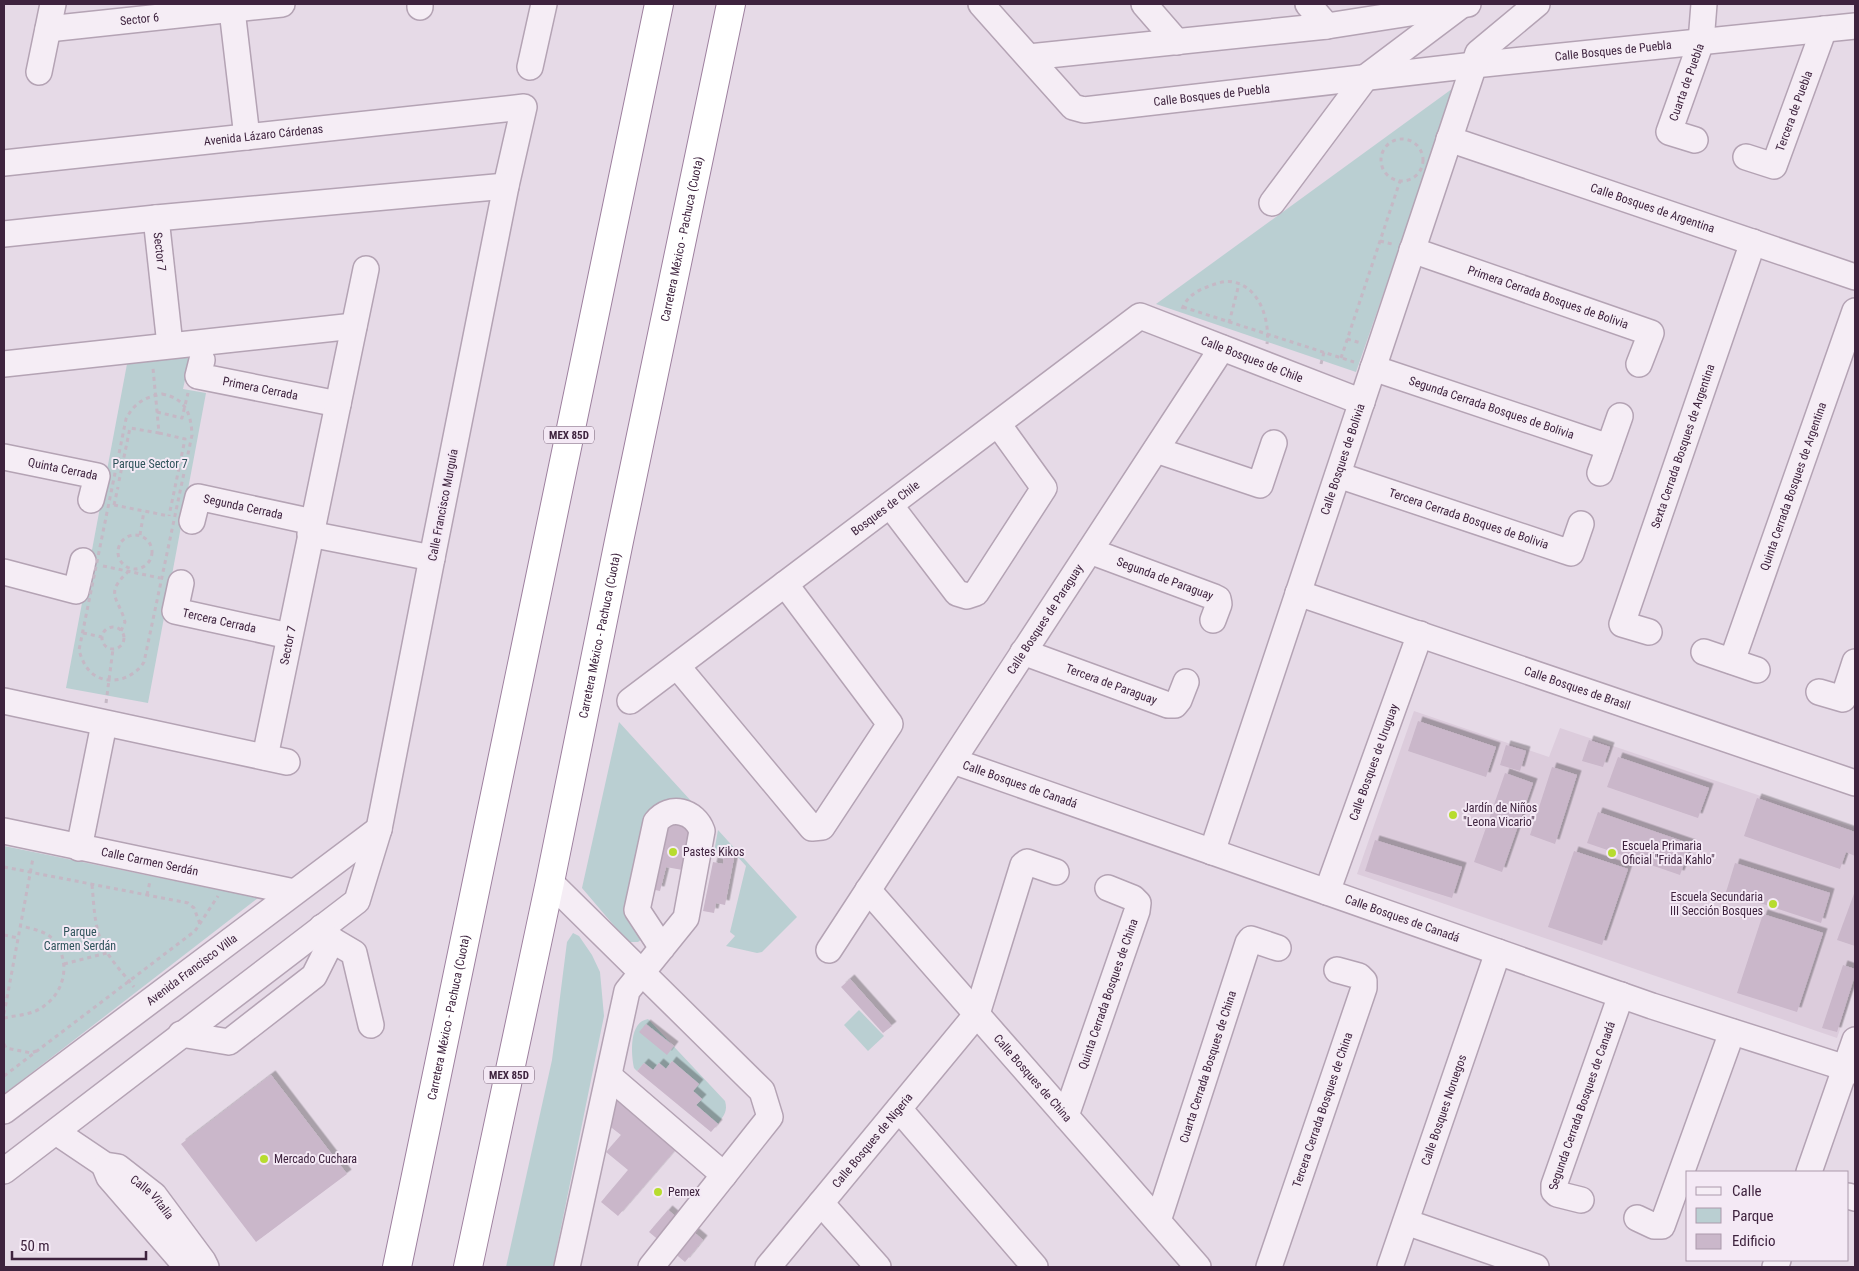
<svg xmlns="http://www.w3.org/2000/svg" width="1859" height="1271" font-family="'Roboto Condensed',sans-serif">
  <style>
    .built { fill: #dcccdc }
    .green { fill: #bacfd2 }
    .building { fill: #cab7ca; filter: url(#shadow) }
    .lines { fill: none; stroke-linecap: round; stroke-linejoin: round }
    .minor-casing { stroke: #b4a3b4; stroke-width: 28 }
    .highway-casing { stroke: #9e809f; stroke-width: 30 }
    .path { stroke: #c5b8c5; stroke-width: 3; stroke-dasharray: 4 4; stroke-linecap: butt }
    .minor { stroke: #f5edf5; stroke-width: 25 }
    .highway { stroke: #fff; stroke-width: 28 }
    .poi-dot { fill: #b7dc2f; stroke: #f4e9f5; stroke-width: 2 }
    .labels { text-anchor: middle; stroke-width: 4; stroke-linejoin: round; paint-order: stroke }
    .shield { fill: #f4e9f5; stroke: #755e75; stroke-width: 1 }
    .shield-label { font-size: 11px; font-weight: bold; fill: #3e233e }
    .street-label { font-size: 12px; fill: #3e233e; stroke: #f4e9f5 }
    .park-label { font-size: 12px; fill: #2f535b; stroke: #f4e9f5 }
    .poi-label { font-size: 12px; fill: #3e233e; stroke: #f4e9f5; text-anchor: start }
  </style>
  <defs>
    <filter id="shadow"><feDropShadow dx="4.5" dy="-4.5" stdDeviation="0" flood-color="#0004"/></filter>
  </defs>
  <rect width="100%" height="100%" fill="#e6dae7"/>
  <path class="built" d="M1414,711L1549,757L1560,728L1855,828V985L1837,1038L1357,874Z"/>
  <g class="green">
    <path d="M1456,86L1356,372L1156,304Z"/>
    <path d="M190,357L183,389L206,393L148,703L66,688L127,364Z"/>
    <path d="M619,722L702,813L669,807L643,938L638,942H629L622,935L582,888Z"/>
    <path d="M718,830L797,917L762,952L757,953L726,946L735,936L730,932L746,866L736,855L714,852Z"/>
    <path d="M4,846L258,898L4,1094Z"/>
    <path d="M573,933L579,936L592,955L600,972L604,1016L553,1267H506L552,1060L567,942Z"/>
    <path d="M859,1010L884,1036L868,1051L844,1025Z"/>
    <path d="M648,1019L725,1101C728,1111 724,1115 718,1124L696,1105L702,1099L693,1091L699,1084L672,1061L666,1069L659,1063L653,1070L644,1063L637,1071L634,1068C631,1053 629,1022 648,1019Z"/>
  </g>
  <g class="building">
    <path d="M1418,721L1496,747L1486,777L1408,751Z"/>
    <path d="M1589,740L1610,747L1603,767L1582,761Z"/>
    <path d="M1506,745L1526,751L1520,771L1500,765Z"/>
    <path d="M1618,757L1709,788L1698,818L1607,787Z"/>
    <path d="M1552,767L1577,775L1555,844L1530,835Z"/>
    <path d="M1505,773L1533,783L1502,872L1474,862Z"/>
    <path d="M1757,798L1855,832V856L1846,852L1840,869L1744,836Z"/>
    <path d="M1598,812L1691,844L1680,875L1587,843Z"/>
    <path d="M661,823L689,828L687,839L695,841L688,871L666,867L660,891L636,886Z"/>
    <path d="M1375,840L1462,867L1452,898L1365,871Z"/>
    <path d="M1574,851L1628,869L1602,945L1548,927Z"/>
    <path d="M724,856L734,858L725,905L716,903L714,913L703,911L713,862L723,864Z"/>
    <path d="M1735,863L1830,893L1821,923L1726,892Z"/>
    <path d="M1855,891V946L1837,940Z"/>
    <path d="M1763,914L1823,933L1797,1012L1737,993Z"/>
    <path d="M1843,965L1855,969V975L1837,1032L1822,1028Z"/>
    <path d="M850,979L892,1026L883,1033L841,987Z"/>
    <path d="M646,1024L674,1046L667,1055L639,1032Z"/>
    <path d="M672,1061L699,1084L693,1091L702,1099L696,1105L718,1124L711,1132L637,1071L644,1063L653,1070L659,1063L666,1069Z"/>
    <path d="M271,1075L347,1174L256,1242L181,1144Z"/>
    <path d="M616,1098L676,1149L618,1216L601,1202L628,1170L606,1152L621,1135L599,1118Z"/>
    <path d="M668,1210L703,1240L685,1262L649,1232Z"/>
  </g>
  <g class="lines">
    <defs>
      <g id="minor">
        <path id="s1" d="M981,4L1073,107L1084,110L1474,65L1855,26"/>
        <path d="M1144,4L1177,42"/>
        <path d="M1308,4L1327,26"/>
        <path d="M420,7V4"/>
        <path d="M232,10L247,137"/>
        <path id="s2" d="M48,29L282,4"/>
        <path d="M1029,57L1327,26L1468,4"/>
        <path d="M530,67L544,4"/>
        <path d="M39,72L53,4"/>
        <path id="s3" d="M1449,139L1855,277"/>
        <path id="s4" d="M1695,140L1669,132L1701,42L1704,4"/>
        <path id="s5" d="M1746,157L1774,166L1824,29"/>
        <path id="s6" d="M4,163L524,107L506,186L432,558L379,829L357,901L4,1171"/>
        <path d="M1272,203L1366,77L1459,7"/>
        <path id="s7" d="M156,218L170,345"/>
        <path d="M4,234L156,218L506,186"/>
        <path id="s8" d="M1412,250L1651,333L1639,364"/>
        <path id="s9" d="M202,360L198,376L338,404"/>
        <path d="M4,364L354,326"/>
        <path id="s10" d="M1373,368L1609,447"/>
        <path d="M1156,450L1260,485L1274,443"/>
        <path id="s11" d="M4,457L97,476L91,500"/>
        <path d="M1600,473L1620,416"/>
        <path id="s12" d="M1338,475L1571,553L1581,524"/>
        <path d="M890,505L957,593L967,596L976,593L1044,488L998,424"/>
        <path id="s13" d="M192,521L198,497L313,522"/>
        <path d="M310,534L432,558"/>
        <path id="s14" d="M1090,551L1214,597L1218,599L1219,604L1213,620"/>
        <path d="M4,572L76,591L83,561"/>
        <path id="s15" d="M181,583L175,611L289,636"/>
        <path id="s16" d="M1298,593L1855,783"/>
        <path id="s17" d="M1649,632L1622,624L1753,242"/>
        <path id="s18" d="M1023,652L1168,705H1175L1179,700L1186,682"/>
        <path d="M1704,652L1757,670"/>
        <path id="s19" d="M1732,661L1855,311"/>
        <path d="M677,666L812,828L822,827L890,724L785,584"/>
        <path d="M1819,692L1843,699L1855,662"/>
        <path d="M4,701L287,762"/>
        <path id="s20" d="M630,701L1140,316L1362,402"/>
        <path id="s21" d="M265,757L366,269"/>
        <path id="s22" d="M953,761L1652,1006L1855,1071"/>
        <path id="s23" d="M4,831L294,892"/>
        <path d="M79,848L104,724"/>
        <path id="s24" d="M1212,852L1478,53L1537,4"/>
        <path d="M550,882L762,1091L770,1117L651,1267"/>
        <path id="s25" d="M868,890L1198,1267"/>
        <path id="s26" d="M1327,892L1420,634"/>
        <path d="M322,927L332,940L354,953L371,1025"/>
        <path id="s27" d="M829,950L1222,348"/>
        <path d="M181,1034L229,1042L314,976L332,940"/>
        <path d="M609,1076L724,1175"/>
        <path d="M899,1109L1035,1267"/>
        <path id="s28" d="M4,1111L379,829"/>
        <path id="s29" d="M1066,1116L1137,911L1138,903L1133,898L1108,888"/>
        <path id="s30" d="M56,1132L105,1165L118,1167L154,1195L203,1261L206,1267"/>
        <path d="M105,1167L109,1177L187,1267"/>
        <path d="M1809,1172L1855,1040"/>
        <path d="M1848,1196L1855,1198"/>
        <path id="s31" d="M1581,1200L1557,1194L1554,1191V1185L1621,995"/>
        <path d="M821,1203L878,1267"/>
        <path d="M1637,1218L1654,1226H1662L1732,1032"/>
        <path id="s32" d="M1158,1221L1248,943L1251,939L1278,948"/>
        <path d="M1406,1222L1536,1267"/>
        <path d="M567,1267L627,991L686,918L702,831C695,811 670,804 656,822L637,910L662,948"/>
        <path id="s33" d="M768,1267L977,1014L1023,865L1027,862L1056,872"/>
        <path id="s34" d="M1269,1267L1364,988V981L1359,976L1337,970"/>
        <path id="s35" d="M1390,1267L1498,952"/>
        <path d="M1775,1267L1778,1260"/>
      </g>
      <g id="highway">
        <path id="s36" d="M397,1267L659,4"/>
        <path id="s37" d="M468,1267L550,882L619,541L731,4"/>
      </g>
    </defs>
    <use href="#minor" class="minor-casing"/>
    <use href="#highway" class="highway-casing"/>
    <g class="path">
      <circle cx="1402" cy="160" r="21"/>
      <path d="M1380,241L1392,244"/>
      <path d="M1183,307L1354,362"/>
      <path d="M1182,309C1187,297 1196,291 1207,287C1215,284 1225,280 1233,282C1260,287 1270,321 1267,344"/>
      <path d="M1229,323L1239,284"/>
      <path d="M1347,339L1361,343"/>
      <path d="M1341,358L1400,181"/>
      <path d="M1321,364L1324,352"/>
      <path d="M162,394C185,398 191,413 192,435L144,662C135,677 113,686 96,676C87,671 82,661 79,650L126,419C134,403 145,397 162,394Z"/>
      <path d="M157,412L182,418L188,393"/>
      <path d="M159,433L185,439L169,516"/>
      <path d="M119,481L130,428L159,433L153,368"/>
      <path d="M114,505L118,487"/>
      <path d="M114,505L169,516"/>
      <circle cx="135" cy="552" r="17"/>
      <path d="M140,535L144,511"/>
      <path d="M103,566L160,578"/>
      <circle cx="113" cy="638" r="11"/>
      <path d="M121,631L125,622C119,598 103,594 129,571"/>
      <path d="M83,633L102,637"/>
      <path d="M106,703L113,649"/>
      <path d="M4,867L188,903L194,908L200,924"/>
      <path d="M92,885C94,904 94,925 102,943C109,959 123,973 134,987"/>
      <path d="M147,895L150,881"/>
      <path d="M4,935L18,938"/>
      <path d="M64,964L107,953"/>
      <path d="M4,1014L33,858"/>
      <path d="M4,1018C17,1015 33,1015 44,1006C64,992 70,965 57,945C54,941 51,936 46,934C39,930 29,928 21,926"/>
      <path d="M4,1044L6,1048L31,1053L36,1051"/>
      <path d="M4,1076L195,931L218,896"/>
    </g>
    <use href="#minor" class="minor"/>
    <use href="#highway" class="highway"/>
  </g>
  <g class="poi-dot">
    <circle cx="1453" cy="815" r="5"/>
    <circle cx="673" cy="852" r="5"/>
    <circle cx="1612" cy="853" r="5"/>
    <circle cx="1773" cy="904" r="5"/>
    <circle cx="264" cy="1159" r="5"/>
    <circle cx="658" cy="1192" r="5"/>
  </g>
  <g class="labels">
    <g class="shield">
      <rect x="544" y="426.5" width="50" height="17" rx="4"/>
      <rect x="484" y="1066.5" width="50" height="17" rx="4"/>
    </g>
    <g class="shield-label">
      <text x="569" y="439">MEX 85D</text>
      <text x="509" y="1079">MEX 85D</text>
    </g>
    <g class="street-label">
      <text dy="4" stroke="none"><textPath href="#s2" startOffset="92">Sector 6</textPath></text>
      <text dy="4" stroke="none"><textPath href="#s1" startOffset="682">Calle Bosques de Puebla</textPath></text>
      <text dy="4" stroke="none"><textPath href="#s4" startOffset="80">Cuarta de Puebla</textPath></text>
      <text dy="4" stroke="none"><textPath href="#s1" startOffset="278">Calle Bosques de Puebla</textPath></text>
      <text dy="4" stroke="none"><textPath href="#s5" startOffset="88">Tercera de Puebla</textPath></text>
      <text dy="4" stroke="none"><textPath href="#s6" startOffset="261">Avenida Lázaro Cárdenas</textPath></text>
      <text dy="4" stroke="none"><textPath href="#s3" startOffset="215">Calle Bosques de Argentina</textPath></text>
      <text dy="4" stroke="none"><textPath href="#s37" startOffset="1050">Carretera México - Pachuca (Cuota)</textPath></text>
      <text dy="4" stroke="none"><textPath href="#s7" startOffset="34">Sector 7</textPath></text>
      <text dy="4" stroke="none"><textPath href="#s8" startOffset="144">Primera Cerrada Bosques de Bolivia</textPath></text>
      <text dy="4" stroke="none"><textPath href="#s20" startOffset="759">Calle Bosques de Chile</textPath></text>
      <text dy="4" stroke="none"><textPath href="#s9" startOffset="80">Primera Cerrada</textPath></text>
      <text dy="4" stroke="none"><textPath href="#s10" startOffset="125">Segunda Cerrada Bosques de Bolivia</textPath></text>
      <text dy="4" stroke="none"><textPath href="#s17" startOffset="216">Sexta Cerrada Bosques de Argentina</textPath></text>
      <text dy="4" stroke="none"><textPath href="#s24" startOffset="414">Calle Bosques de Bolivia</textPath></text>
      <text dy="4" stroke="none"><textPath href="#s11" startOffset="60">Quinta Cerrada</textPath></text>
      <text dy="4" stroke="none"><textPath href="#s19" startOffset="185">Quinta Cerrada Bosques de Argentina</textPath></text>
      <text transform="translate(443 505) rotate(-79)" y="4">Calle Francisco Murguía</text>
      <text dy="4" stroke="none"><textPath href="#s13" startOffset="71">Segunda Cerrada</textPath></text>
      <text dy="4" stroke="none"><textPath href="#s20" startOffset="320">Bosques de Chile</textPath></text>
      <text dy="4" stroke="none"><textPath href="#s12" startOffset="138">Tercera Cerrada Bosques de Bolivia</textPath></text>
      <text dy="4" stroke="none"><textPath href="#s14" startOffset="80">Segunda de Paraguay</textPath></text>
      <text dy="4" stroke="none"><textPath href="#s27" startOffset="395">Calle Bosques de Paraguay</textPath></text>
      <text dy="4" stroke="none"><textPath href="#s15" startOffset="74">Tercera Cerrada</textPath></text>
      <text dy="4" stroke="none"><textPath href="#s37" startOffset="645">Carretera México - Pachuca (Cuota)</textPath></text>
      <text dy="4" stroke="none"><textPath href="#s21" startOffset="114">Sector 7</textPath></text>
      <text dy="4" stroke="none"><textPath href="#s18" startOffset="94">Tercera de Paraguay</textPath></text>
      <text dy="4" stroke="none"><textPath href="#s16" startOffset="295">Calle Bosques de Brasil</textPath></text>
      <text dy="4" stroke="none"><textPath href="#s26" startOffset="138">Calle Bosques de Uruguay</textPath></text>
      <text dy="4" stroke="none"><textPath href="#s22" startOffset="71">Calle Bosques de Canadá</textPath></text>
      <text dy="4" stroke="none"><textPath href="#s23" startOffset="149">Calle Carmen Serdán</textPath></text>
      <text dy="4" stroke="none"><textPath href="#s22" startOffset="476">Calle Bosques de Canadá</textPath></text>
      <text dy="4" stroke="none"><textPath href="#s28" startOffset="235">Avenida Francisco Villa</textPath></text>
      <text dy="4" stroke="none"><textPath href="#s29" startOffset="129">Quinta Cerrada Bosques de China</textPath></text>
      <text dy="4" stroke="none"><textPath href="#s36" startOffset="255">Carretera México - Pachuca (Cuota)</textPath></text>
      <text dy="4" stroke="none"><textPath href="#s32" startOffset="162">Cuarta Cerrada Bosques de China</textPath></text>
      <text dy="4" stroke="none"><textPath href="#s25" startOffset="250">Calle Bosques de China</textPath></text>
      <text dy="4" stroke="none"><textPath href="#s31" startOffset="119">Segunda Cerrada Bosques de Canadá</textPath></text>
      <text dy="4" stroke="none"><textPath href="#s34" startOffset="166">Tercera Cerrada Bosques de China</textPath></text>
      <text dy="4" stroke="none"><textPath href="#s35" startOffset="166">Calle Bosques Noruegos</textPath></text>
      <text dy="4" stroke="none"><textPath href="#s33" startOffset="164">Calle Bosques de Nigeria</textPath></text>
      <text dy="4" stroke="none"><textPath href="#s30" startOffset="118">Calle Vitalia</textPath></text>
    </g>
    <g class="park-label">
      <text x="150" y="468">Parque Sector 7</text>
      <text x="80" y="936">Parque<tspan x="80" dy="14">Carmen Serdán</tspan></text>
    </g>
    <g class="poi-label">
      <text x="1463" y="812">Jardín de Niños<tspan x="1463" dy="14">"Leona Vicario"</tspan></text>
      <text x="1622" y="850">Escuela Primaria<tspan x="1622" dy="14">Oficial "Frida Kahlo"</tspan></text>
      <text x="683" y="856">Pastes Kikos</text>
      <text x="1763" y="901" text-anchor="end">Escuela Secundaria<tspan x="1763" dy="14">III Sección Bosques</tspan></text>
      <text x="274" y="1163">Mercado Cuchara</text>
      <text x="668" y="1196">Pemex</text>
    </g>
  </g>
  <rect width="1859" height="1271" fill="none" stroke="#3e233e" stroke-width="10"/>
  <rect x="1686" y="1171" width="162" height="90" fill="#f4e9f5" stroke="#ab9aac"/>
  <rect x="1696" y="1187" width="25" height="8" fill="#f5edf5" stroke="#ab9aac"/>
  <text x="1732" y="1196" font-size="15" fill="#3e233e">Calle</text>
  <rect x="1696" y="1208" width="25" height="15" fill="#bacfd2" stroke="#ab9aac"/>
  <text x="1732" y="1221" font-size="15" fill="#3e233e">Parque</text>
  <rect x="1696" y="1234" width="25" height="15" fill="#cab7ca" stroke="#ab9aac"/>
  <text x="1732" y="1246" font-size="15" fill="#3e233e">Edificio</text>
  <path d="M12 1251v8h134v-8" fill="none" stroke="#3e233e" stroke-width="2.5"/>
  <text x="20" y="1251" font-size="15" fill="#3e233e" stroke="#f4e9f5" stroke-width="4" paint-order="stroke">50 m</text>
</svg>
